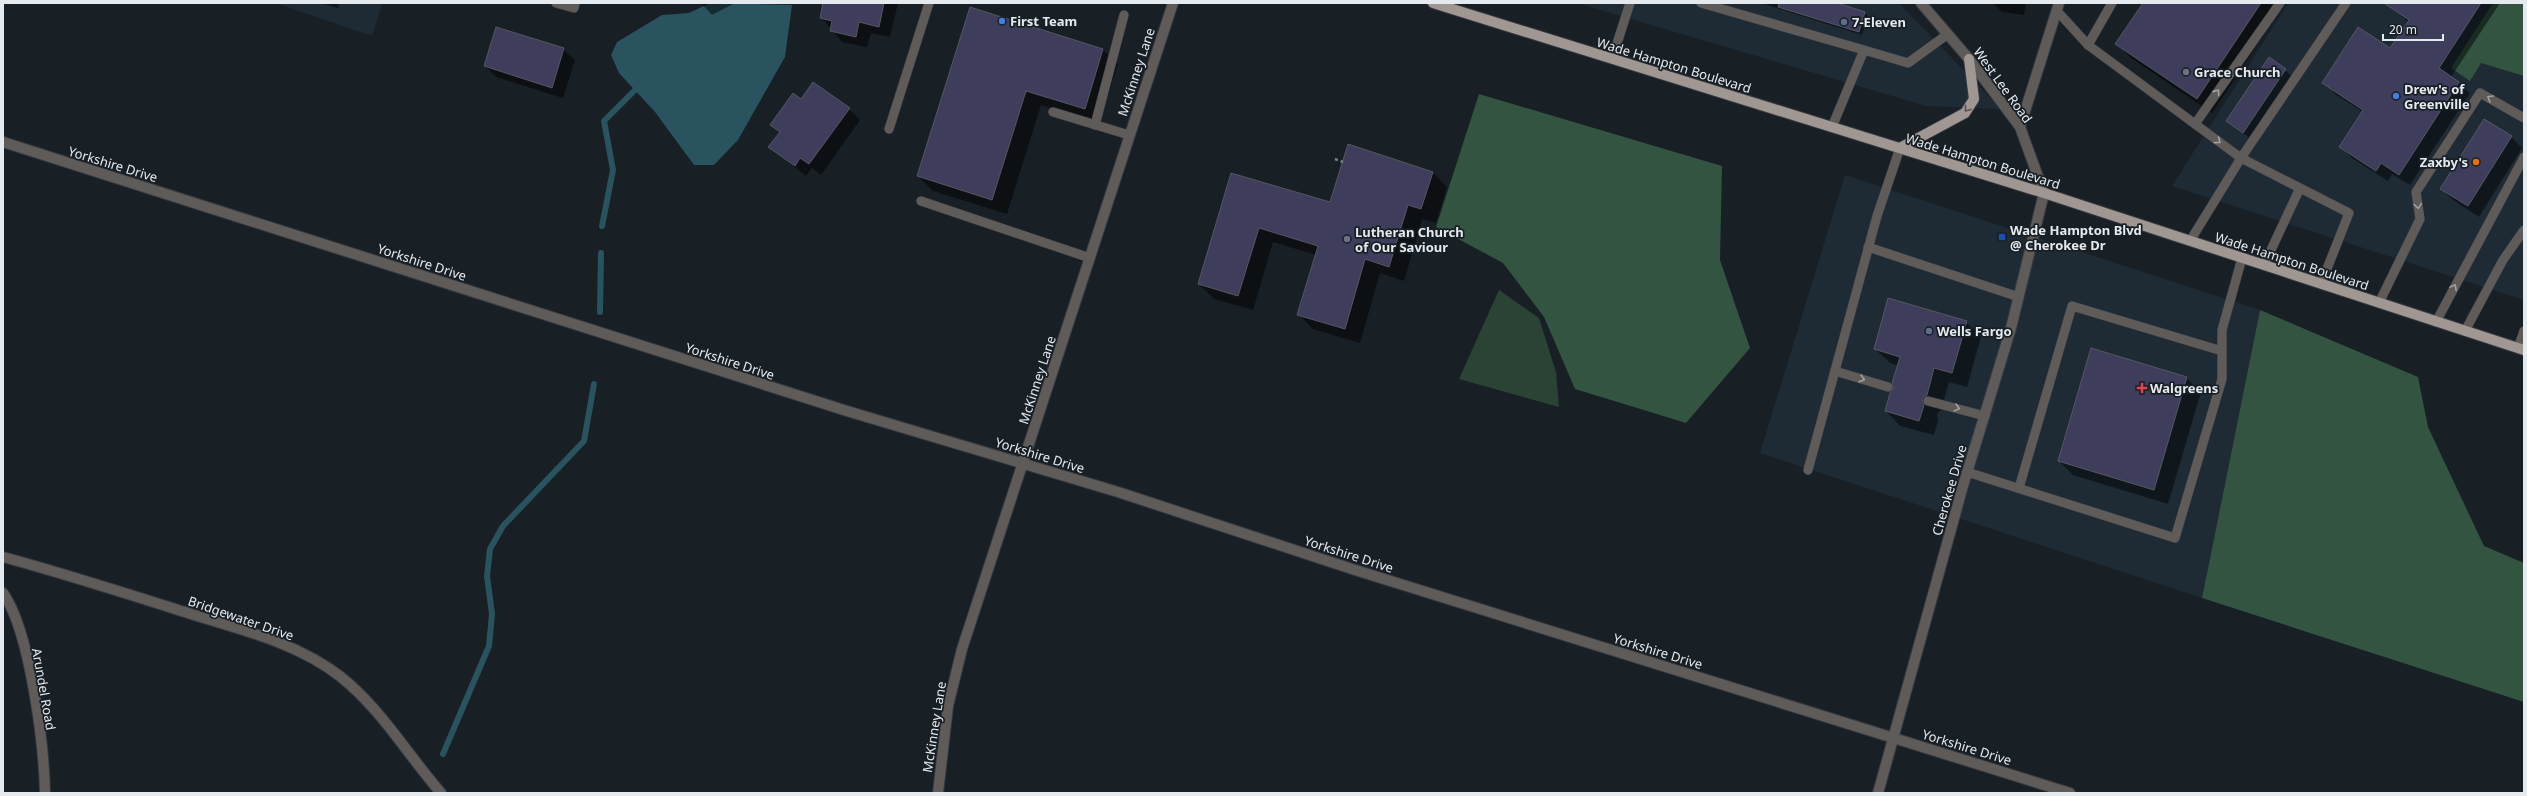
<svg xmlns="http://www.w3.org/2000/svg" width="2527" height="796" font-family="'Noto Sans',sans-serif">
  <style>
    .built { fill: #1e2b35 }
    .green { fill: #2b4335 }
    .forest { fill: #325441 }
    .water { fill: #29535f }
    .shadow { fill: #0007 }
    .lines { fill: none; stroke-linecap: round; stroke-linejoin: round }
    .stream { stroke: #29535f; stroke-width: 6 }
    .building { fill: #3e3d5b; stroke: #565761 }
    .service-casing { stroke: #353b41; stroke-width: 10 }
    .minor-casing { stroke: #353b41; stroke-width: 12 }
    .tertiary-casing { stroke: #353b41; stroke-width: 12 }
    .primary-casing { stroke: #353b41; stroke-width: 12 }
    .path { stroke: #7b8186; stroke-width: 2.5; stroke-dasharray: 3 3; stroke-linecap: butt }
    .service { stroke: #5f5b58; stroke-width: 9 }
    .minor { stroke: #5f5b58; stroke-width: 10 }
    .tertiary { stroke: #5f5b58; stroke-width: 10 }
    .primary { stroke: #a19792; stroke-width: 10 }
    .oneway { stroke: #a2a2a3 }
    .oneway2 { stroke: #565556 }
    .shop-dot { fill: #3f7fe0; stroke: #181f25; stroke-width: 1.5 }
    .service-dot { fill: #5c6f8a; stroke: #181f25; stroke-width: 1.5 }
    .worship-dot { fill: #6b7280; stroke: #181f25; stroke-width: 1.5 }
    .food-dot { fill: #e8710a; stroke: #181f25; stroke-width: 1.5 }
    .transit-dot { fill: #1a4fb4; stroke: #181f25; stroke-width: 1.5 }
    .health-dot { fill: #e0444e; stroke: #181f25; stroke-width: 1.5 }
    .labels { text-anchor: middle; stroke-width: 3.5; stroke-linejoin: round; paint-order: stroke }
    .poi-label { font-size: 13px; font-weight: bold; fill: #e5eaee; stroke: #181f25; text-anchor: start }
    .street-label { font-size: 13px; fill: #e5eaee; stroke: #181f25 }
  </style>
  <rect width="100%" height="100%" fill="#181f25"/>
  <g class="built">
    <path d="M275,3H382L372,36Z"/>
    <path d="M1577,3H1899L2001,109L1926,106Z"/>
    <path d="M2288,3H2493L2451,68L2481,63L2524,76V300L2172,186Z"/>
    <path d="M1845,175L2260,310L2202,598L1760,453Z"/>
  </g>
  <path class="green" d="M1499,290L1539,318L1556,372L1559,407L1459,379Z"/>
  <g class="forest">
    <path d="M2493,3H2524V76L2481,63L2470,81L2451,68Z"/>
    <path d="M1479,94L1722,166L1720,260L1750,348L1686,423L1575,389L1544,317L1503,263L1436,227Z"/>
    <path d="M2260,310L2418,377L2428,427L2484,546L2524,563V702L2202,598Z"/>
  </g>
  <path class="water" d="M710,3L792,5L785,57L738,140L714,165H694L655,112L619,73L611,55L617,42L662,15L689,13Z"/>
  <g class="shadow">
    <path d="M320,3H339L338,8Z"/>
    <path d="M701,3H735L712,15Z"/>
    <path d="M824,3H898L890,37L871,33L867,47L842,42L821,17Z"/>
    <path d="M1761,3H1833L1864,13L1868,16L1862,35Z"/>
    <path d="M1993,3H2026L2024,15L2002,12Z"/>
    <path d="M2144,3H2285L2212,113L2131,58L2117,44Z"/>
    <path d="M2395,3H2500L2451,77L2470,93L2410,185L2392,174L2388,181L2352,158L2341,147L2363,112L2335,94L2324,82L2391,50L2408,22L2392,7Z"/>
    <path d="M971,8L1103,50L1118,64L1099,123L1041,105L1007,214L933,191L918,176Z"/>
    <path d="M563,49L575,60L563,98L496,77L485,66Z"/>
    <path d="M2285,70L2292,77L2251,139L2227,121Z"/>
    <path d="M849,109L860,120L821,175L812,168L806,176L770,147L780,133L772,125Z"/>
    <path d="M2511,137L2522,148L2479,217L2453,200L2441,189Z"/>
    <path d="M1433,173L1447,187L1436,223L1422,219L1404,281L1380,273L1360,343L1313,329L1298,314L1316,255L1273,242L1253,310L1214,299L1199,284L1231,174L1330,204Z"/>
    <path d="M1966,322L1981,337L1967,387L1949,382L1941,410L1937,414L1938,421L1934,435L1900,426L1886,411L1895,389L1898,366L1890,363L1875,349Z"/>
    <path d="M2186,378L2201,392L2168,504L2073,475L2059,461Z"/>
  </g>
  <g class="lines">
    <g class="stream">
      <path d="M602,226L613,170L604,121L635,90"/>
      <path d="M600,312L601,253"/>
      <path d="M443,754L489,646L492,614L487,576L490,549L503,526L584,441L594,384"/>
    </g>
  </g>
  <g class="building">
    <path d="M823,3H884L879,27L859,22L856,37L830,31L832,21L820,18Z"/>
    <path d="M1779,3H1837L1865,12L1859,32L1778,7Z"/>
    <path d="M2143,3H2261L2197,99L2115,44Z"/>
    <path d="M2384,3H2481L2439,68L2459,82L2399,175L2381,163L2376,171L2339,147L2363,110L2322,83L2358,27L2390,48L2409,20Z"/>
    <path d="M970,7L1103,49L1085,109L1026,91L992,200L917,176Z"/>
    <path d="M496,27L564,48L552,88L484,66Z"/>
    <path d="M2269,57L2286,69L2243,133L2226,121Z"/>
    <path d="M813,82L850,108L809,164L800,158L795,166L768,147L780,132L770,125L793,93L801,99Z"/>
    <path d="M2484,119L2512,136L2468,206L2440,189Z"/>
    <path d="M1348,144L1433,172L1421,209L1408,205L1389,267L1365,259L1345,329L1297,315L1318,246L1259,228L1238,296L1198,284L1231,173L1330,202Z"/>
    <path d="M1888,298L1967,321L1952,373L1934,368L1927,395L1922,399L1924,405L1919,421L1885,411L1890,393L1894,388L1892,383L1900,357L1874,349Z"/>
    <path d="M2091,348L2187,377L2154,490L2058,461Z"/>
  </g>
  <g class="lines">
    <defs>
      <g id="service">
        <path d="M556,3L574,8L575,3"/>
        <path d="M1701,3L1864,50"/>
        <path d="M2058,12L2088,45L2112,3"/>
        <path d="M2088,45L2241,158L2349,213L2321,284"/>
        <path d="M1612,59L1630,3"/>
        <path d="M1053,112L1129,135"/>
        <path d="M2195,124L2280,3"/>
        <path d="M1095,125L1124,15"/>
        <path d="M1832,127L1864,50L1908,63L1948,34"/>
        <path d="M889,129L929,3"/>
        <path d="M921,201L1090,258"/>
        <path d="M2190,241L2241,158L2346,3"/>
        <path d="M1868,247L2019,297"/>
        <path d="M2264,265L2300,188"/>
        <path d="M2379,303L2420,219L2416,192L2480,93L2524,118"/>
        <path d="M2436,322L2524,157"/>
        <path d="M2465,331L2503,260L2524,230"/>
        <path d="M2518,348L2524,331"/>
        <path d="M1835,371L1888,387"/>
        <path d="M1928,401L1985,416"/>
        <path d="M1808,470L1877,216L1900,148"/>
        <path d="M1967,472L2175,538L2222,379V330L2242,258"/>
        <path d="M2019,488L2072,306L2222,351"/>
      </g>
      <g id="minor">
        <path d="M2020,127L2059,3"/>
        <path d="M3,142L847,411L1118,492L1352,569L2070,793"/>
        <path d="M3,557C66,574 128,594 191,614C242,630 298,643 341,677C381,709 408,755 441,793"/>
        <path d="M3,593C30,631 44,745 45,793"/>
        <path d="M938,793L948,706L962,649L1173,3"/>
      </g>
      <path id="tertiary" d="M1878,793L1963,486L2011,328L2044,193L2020,127L1969,59L1921,3"/>
      <g id="primary">
        <path d="M1433,3L2044,193L2524,350"/>
        <path d="M1900,148L1965,113L1974,99L1969,59"/>
      </g>
    </defs>
    <use href="#service" class="service-casing"/>
    <use href="#minor" class="minor-casing"/>
    <use href="#tertiary" class="tertiary-casing"/>
    <use href="#primary" class="primary-casing"/>
    <path class="path" d="M1335,159L1343,162"/>
    <use href="#service" class="service"/>
    <use href="#minor" class="minor"/>
    <use href="#tertiary" class="tertiary"/>
    <use href="#primary" class="primary"/>
  </g>
  <defs><path id="oneway-chevron" d="M-2-3.5L2.5 0L-2 3.5" fill="none" stroke-width="1.6" stroke-linecap="round" stroke-linejoin="round"/></defs>
  <g class="oneway">
    <use href="#oneway-chevron" transform="translate(2217 92) rotate(-55)"/>
    <use href="#oneway-chevron" transform="translate(2490 98) rotate(-150)"/>
    <use href="#oneway-chevron" transform="translate(2218 141) rotate(37)"/>
    <use href="#oneway-chevron" transform="translate(2418 206) rotate(82)"/>
    <use href="#oneway-chevron" transform="translate(2454 287) rotate(-62)"/>
    <use href="#oneway-chevron" transform="translate(1862 379) rotate(16)"/>
    <use href="#oneway-chevron" transform="translate(1957 408) rotate(15)"/>
  </g>
  <use class="oneway2" href="#oneway-chevron" transform="translate(1967 109) rotate(128)"/>
  <g class="shop-dot">
    <circle cx="1002" cy="21" r="4"/>
    <circle cx="2396" cy="96" r="4"/>
  </g>
  <g class="service-dot">
    <circle cx="1844" cy="22" r="4"/>
    <circle cx="1929" cy="331" r="4"/>
  </g>
  <g class="worship-dot">
    <circle cx="2186" cy="72" r="4"/>
    <circle cx="1347" cy="239" r="4"/>
  </g>
  <circle class="food-dot" cx="2476" cy="162" r="4"/>
  <rect class="transit-dot" x="1998" y="233" width="8" height="8" rx="2"/>
  <path class="health-dot" d="M2140 382h4v4h4v4h-4v4h-4v-4h-4v-4h4z"/>
  <g class="labels">
    <g class="poi-label">
      <text x="1010" y="26">First Team</text>
      <text x="1852" y="27">7-Eleven</text>
      <text x="2194" y="77">Grace Church</text>
      <text x="2404" y="94">Drew's of<tspan x="2404" dy="15">Greenville</tspan></text>
      <text x="2468" y="167" text-anchor="end">Zaxby's</text>
      <text x="2010" y="235">Wade Hampton Blvd<tspan x="2010" dy="15">@ Cherokee Dr</tspan></text>
      <text x="1355" y="237">Lutheran Church<tspan x="1355" dy="15">of Our Saviour</tspan></text>
      <text x="1937" y="336">Wells Fargo</text>
      <text x="2150" y="393">Walgreens</text>
    </g>
    <g class="street-label">
      <text transform="translate(1674 65) rotate(17)" y="5">Wade Hampton Boulevard</text>
      <text transform="translate(1136 72) rotate(-72)" y="5">McKinney Lane</text>
      <text transform="translate(2003 85) rotate(54)" y="5">West Lee Road</text>
      <text transform="translate(1983 161) rotate(17)" y="5">Wade Hampton Boulevard</text>
      <text transform="translate(113 164) rotate(17)" y="5">Yorkshire Drive</text>
      <text transform="translate(2292 261) rotate(18)" y="5">Wade Hampton Boulevard</text>
      <text transform="translate(422 262) rotate(18)" y="5">Yorkshire Drive</text>
      <text transform="translate(730 361) rotate(18)" y="5">Yorkshire Drive</text>
      <text transform="translate(1037 380) rotate(-72)" y="5">McKinney Lane</text>
      <text transform="translate(1040 455) rotate(17)" y="5">Yorkshire Drive</text>
      <text transform="translate(1949 490) rotate(-74)" y="5">Cherokee Drive</text>
      <text transform="translate(1349 554) rotate(18)" y="5">Yorkshire Drive</text>
      <text transform="translate(241 618) rotate(19)" y="5">Bridgewater Drive</text>
      <text transform="translate(1658 651) rotate(17)" y="5">Yorkshire Drive</text>
      <text transform="translate(44 689) rotate(80)" y="5">Arundel Road</text>
      <text transform="translate(934 727) rotate(-81)" y="5">McKinney Lane</text>
      <text transform="translate(1967 747) rotate(17)" y="5">Yorkshire Drive</text>
    </g>
  </g>
  <rect width="2527" height="796" fill="none" stroke="#e5eaee" stroke-width="8"/>
  <path d="M2383 34v6h60v-6" fill="none" stroke="#e5eaee" stroke-width="2"/>
  <text x="2389" y="34" font-size="12" fill="#e5eaee" stroke="#181f25" stroke-width="3" paint-order="stroke">20 m</text>
</svg>
